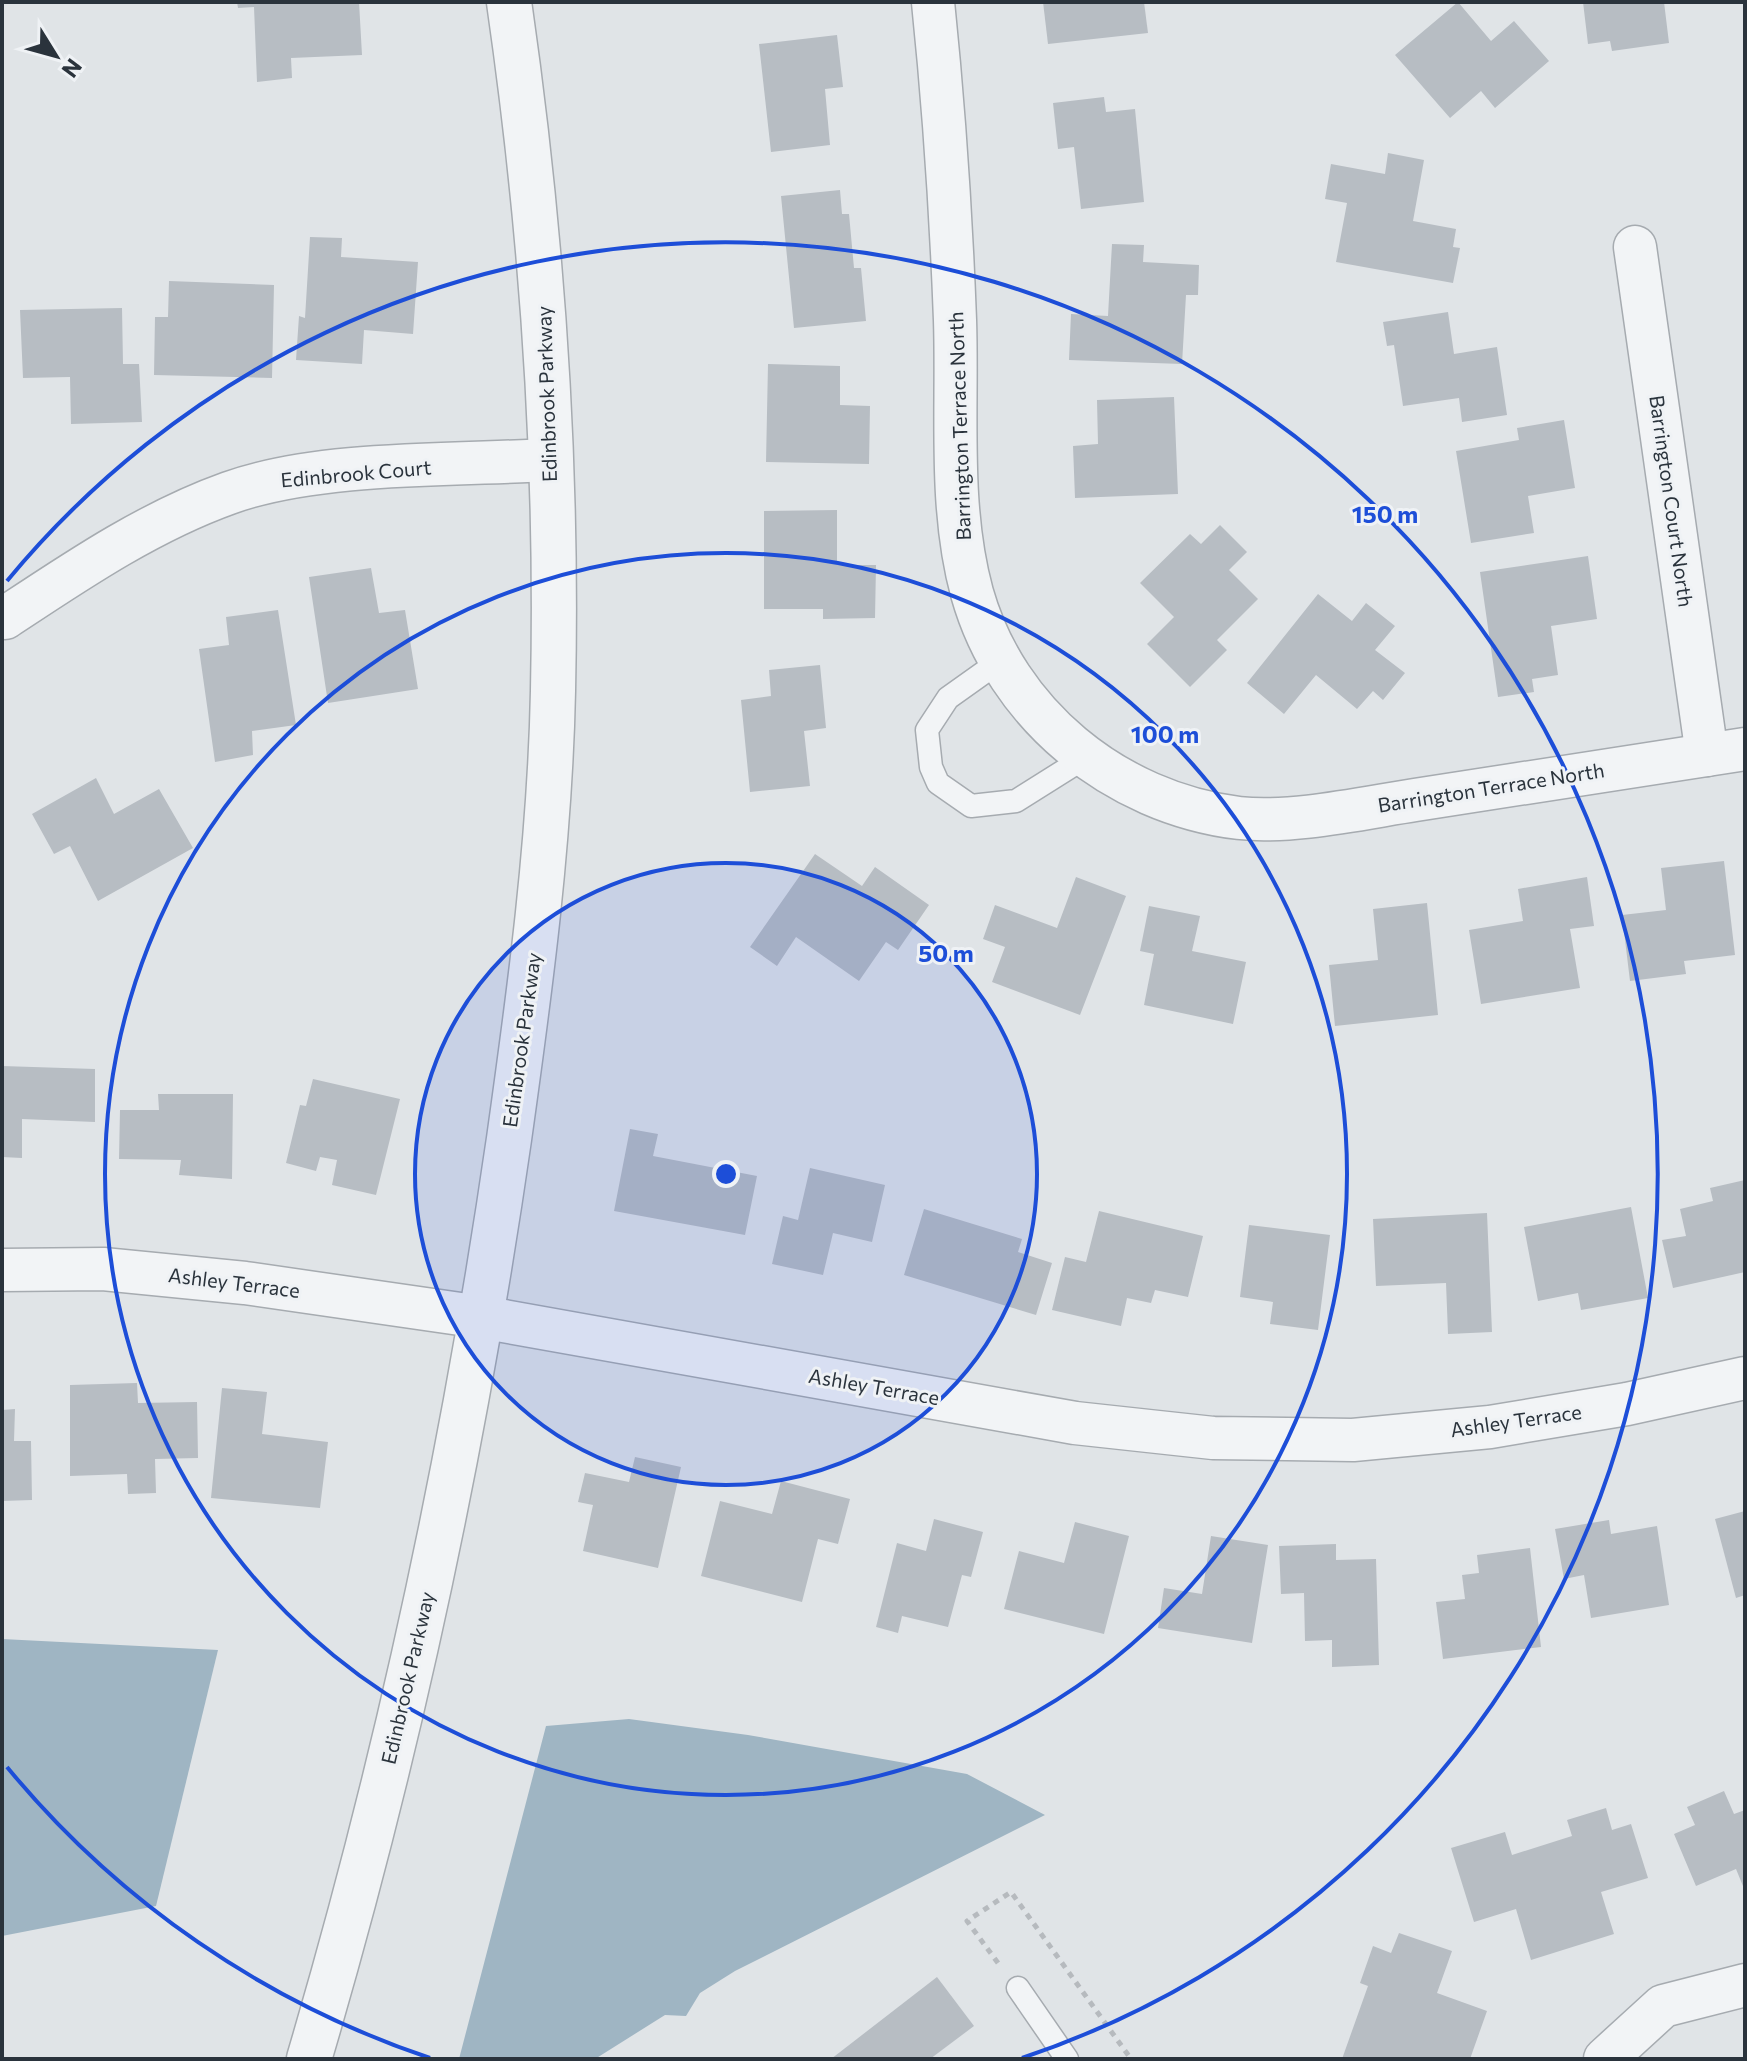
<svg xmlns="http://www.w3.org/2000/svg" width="1747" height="2061" font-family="Commissioner,sans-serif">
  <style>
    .water { fill: #9fb5c3 }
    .building { fill: #b7bdc3 }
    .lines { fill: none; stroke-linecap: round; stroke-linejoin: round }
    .service-casing { stroke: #a6abb0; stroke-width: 25 }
    .minor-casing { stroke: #a6abb0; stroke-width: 45 }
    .tertiary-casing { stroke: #a6abb0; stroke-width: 47 }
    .path { stroke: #b6babe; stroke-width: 5; stroke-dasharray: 6 6; stroke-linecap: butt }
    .service { stroke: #f2f4f6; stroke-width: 22 }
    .minor { stroke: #f2f4f6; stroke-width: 42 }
    .tertiary { stroke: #f2f4f6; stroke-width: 44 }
    .ring { fill: none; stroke: #1d4ed8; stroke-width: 4 }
    .labels { text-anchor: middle; stroke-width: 6; stroke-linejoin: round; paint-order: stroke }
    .street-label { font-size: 20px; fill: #2a333c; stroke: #eff2f5 }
    .centre { fill: #1d4ed8; stroke: #eff2f5; stroke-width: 4 }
    .ring-label { font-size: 24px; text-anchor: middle; font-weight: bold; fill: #1d4ed8; stroke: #eff2f5; stroke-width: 6; stroke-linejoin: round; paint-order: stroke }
  </style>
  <rect width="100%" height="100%" fill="#e0e4e7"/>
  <g class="water">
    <path d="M2,1639L218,1650L156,1906L2,1936Z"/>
    <path d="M629,1719L748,1735L967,1774L1045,1815L735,1971L700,1993L686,2016L665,2015L595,2059H459L546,1726Z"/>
  </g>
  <g class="building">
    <path d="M237,2H359L362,55L291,58L292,78L257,82L254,7L238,8Z"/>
    <path d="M1043,2H1144L1148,33L1048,44Z"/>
    <path d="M1458,2L1491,41L1514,21L1549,61L1495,108L1481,91L1450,118L1395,55Z"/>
    <path d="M1583,2H1664L1669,43L1612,51L1610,41L1588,44Z"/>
    <path d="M837,35L843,87L825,89L830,145L771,152L759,44Z"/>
    <path d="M1104,97L1106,112L1135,109L1144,202L1081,209L1074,147L1058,149L1053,103Z"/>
    <path d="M1388,153L1424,160L1413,221L1456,229L1453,247L1460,248L1453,283L1336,262L1347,203L1325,199L1331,164L1385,174Z"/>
    <path d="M840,190L842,214H849L854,268H861L866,321L794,328L781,196Z"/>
    <path d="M310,237L342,238L341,257L418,262L413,334L364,330L362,364L296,360L299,316L305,318Z"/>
    <path d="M1112,244L1144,245L1143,262L1199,265L1198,295H1186L1182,364L1069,360L1071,314L1108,316Z"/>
    <path d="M169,281L274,285L272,378L154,375L155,317H168Z"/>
    <path d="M122,308L123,364H139L142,422L71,424L70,377L23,378L20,310Z"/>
    <path d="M1448,312L1454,354L1497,347L1507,415L1462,422L1459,398L1403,406L1394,345L1387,346L1383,322Z"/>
    <path d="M768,364L840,366V405L870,406L869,464L766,462Z"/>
    <path d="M1174,397L1178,494L1075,498L1073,446L1098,444L1097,400Z"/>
    <path d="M1564,420L1575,488L1528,496L1534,533L1471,543L1456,451L1519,440L1517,428Z"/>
    <path d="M837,510V565H876L875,618L823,619V609H764V511Z"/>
    <path d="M1220,525L1247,552L1229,570L1258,599L1217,640L1227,650L1190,687L1147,644L1174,617L1140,583L1190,534L1201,544Z"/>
    <path d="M1588,556L1597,619L1551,626L1558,675L1532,679L1534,692L1498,697L1480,572Z"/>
    <path d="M371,568L379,613L405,610L418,689L328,703L309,577Z"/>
    <path d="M1318,594L1352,621L1366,603L1395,626L1375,650L1405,673L1383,700L1373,691L1357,709L1316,675L1284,714L1247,683Z"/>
    <path d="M278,610L296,725L252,731L253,755L215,762L199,649L229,645L226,617Z"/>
    <path d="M820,665L826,728L804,731L810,786L750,792L741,700L771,696L769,670Z"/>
    <path d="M96,778L114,814L159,789L193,848L98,901L70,846L54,854L32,814Z"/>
    <path d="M815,854L862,886L875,867L929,905L898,950L886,942L859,981L796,937L777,966L750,947Z"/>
    <path d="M1724,861L1735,955L1684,961L1686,974L1630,981L1622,915L1666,910L1661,868Z"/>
    <path d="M1076,877L1126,896L1080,1015L992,982L1005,947L983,939L995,905L1057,928Z"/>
    <path d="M1587,877L1594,926L1570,929L1580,988L1481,1004L1469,930L1523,921L1518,889Z"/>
    <path d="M1427,903L1438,1015L1335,1026L1329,965L1378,960L1373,909Z"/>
    <path d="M1149,906L1200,916L1192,951L1246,962L1233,1024L1144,1005L1154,954L1140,951Z"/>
    <path d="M2,1066L95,1069V1122L22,1119V1158L2,1157Z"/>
    <path d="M313,1079L400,1099L376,1195L332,1185L337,1160L320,1157L316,1171L286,1163L300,1105L306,1106Z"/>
    <path d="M158,1094H233L232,1179L179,1175L181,1160L119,1159L120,1110H159Z"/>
    <path d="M630,1129L658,1134L653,1156L757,1176L745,1235L614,1211Z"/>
    <path d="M810,1168L885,1185L872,1242L833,1233L823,1275L772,1264L783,1216L798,1220Z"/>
    <path d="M1745,1180V1272L1673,1288L1662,1240L1686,1236L1680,1209L1713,1201L1710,1188Z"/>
    <path d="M1631,1207L1648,1298L1581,1310L1578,1293L1538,1301L1524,1227Z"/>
    <path d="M924,1209L1022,1239L1018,1252L1052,1263L1036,1315L904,1275Z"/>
    <path d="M1099,1211L1203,1236L1188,1297L1155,1290L1151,1303L1127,1298L1121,1326L1052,1310L1065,1257L1086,1262Z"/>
    <path d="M1487,1213L1492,1332L1448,1334L1446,1283L1376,1286L1373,1219Z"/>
    <path d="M1249,1225L1330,1235L1318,1330L1270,1324L1273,1302L1240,1297Z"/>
    <path d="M137,1383L138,1403L197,1402L198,1458L155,1459L156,1493L128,1494L127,1474L70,1476V1385Z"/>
    <path d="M222,1388L267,1392L262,1434L328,1442L320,1508L211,1498Z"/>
    <path d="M15,1409L14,1441H31L32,1500L2,1501V1410Z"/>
    <path d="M635,1457L681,1467L658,1568L583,1551L593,1505L578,1502L585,1473L629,1482Z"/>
    <path d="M781,1481L850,1499L838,1544L818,1539L802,1602L701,1576L720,1501L772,1514Z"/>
    <path d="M1745,1511V1595L1736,1598L1715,1519Z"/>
    <path d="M934,1519L983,1532L971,1577L962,1575L948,1627L902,1616L898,1633L876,1627L897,1543L926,1551Z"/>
    <path d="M1609,1520L1611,1534L1657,1526L1669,1605L1591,1618L1584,1575L1564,1579L1555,1529Z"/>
    <path d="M1075,1522L1129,1536L1104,1634L1004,1609L1019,1551L1064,1563Z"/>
    <path d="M1211,1536L1268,1545L1252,1643L1158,1628L1164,1588L1202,1594Z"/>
    <path d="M1336,1544V1560L1376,1559L1379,1665L1332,1667V1640L1305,1641L1304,1593L1281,1594L1279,1546Z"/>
    <path d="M1530,1548L1541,1647L1443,1659L1436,1602L1465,1599L1462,1575L1479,1573L1477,1555Z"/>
    <path d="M1724,1791L1734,1814L1745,1810V1891L1736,1869L1696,1886L1674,1834L1695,1825L1687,1807Z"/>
    <path d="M1606,1808L1612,1830L1631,1824L1648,1878L1601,1892L1614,1934L1531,1960L1516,1909L1474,1922L1451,1848L1505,1832L1512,1855L1572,1836L1567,1820Z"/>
    <path d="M1399,1933L1452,1951L1437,1993L1487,2011L1470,2059H1342L1368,1986L1360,1983L1373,1946L1391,1953Z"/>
    <path d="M937,1977L974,2026L930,2059H831Z"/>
  </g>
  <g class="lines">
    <defs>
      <g id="service">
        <path d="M1000,661L948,698L927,730L931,767L938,783L971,806L1016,801L1086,757"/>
        <path d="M1018,1988L1067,2059"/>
      </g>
      <g id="minor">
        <path d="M933,2C944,108 951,213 955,320C958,409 948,506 972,593C1006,714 1115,803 1239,818C1291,824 1363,808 1415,800C1525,783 1635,766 1745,749"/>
        <path d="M1635,247L1707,755"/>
        <path d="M5,618C76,571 148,522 229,493C317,461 455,465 551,460"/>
        <path d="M2,1270L103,1269L245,1283L481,1317L1075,1423L1213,1438L1353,1440L1490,1427L1627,1404L1745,1378"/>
        <path d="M1605,2059L1663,2006L1745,1985"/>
      </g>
      <path id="tertiary" d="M309,2059C398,1758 464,1450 509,1139C530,990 550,841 553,691C558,460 542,230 509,2"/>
    </defs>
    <use href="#service" class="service-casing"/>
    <use href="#minor" class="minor-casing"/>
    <use href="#tertiary" class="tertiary-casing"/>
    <path class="path" d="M998,1963L967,1921L1011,1892L1131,2059"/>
    <use href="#service" class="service"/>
    <use href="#minor" class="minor"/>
    <use href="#tertiary" class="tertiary"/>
  </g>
  <circle cx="726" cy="1174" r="311" fill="#1d4ed8" fill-opacity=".12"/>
  <g class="ring">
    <circle cx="726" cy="1174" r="311"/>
    <circle cx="726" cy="1174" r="621"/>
    <path d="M430 2058A932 932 0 0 1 7 1767M7 581A932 932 0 1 1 1022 2058"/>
  </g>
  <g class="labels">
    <g class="street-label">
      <text transform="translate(547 394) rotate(-92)" y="7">Edinbrook Parkway</text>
      <text transform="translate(960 426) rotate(-92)" y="7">Barrington Terrace North</text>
      <text transform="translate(356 474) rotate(-5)" y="7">Edinbrook Court</text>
      <text transform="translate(1671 501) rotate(82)" y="7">Barrington Court North</text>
      <text transform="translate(1491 788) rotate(-9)" y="7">Barrington Terrace North</text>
      <text transform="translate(522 1040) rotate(-82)" y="7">Edinbrook Parkway</text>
      <text transform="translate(234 1283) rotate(7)" y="7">Ashley Terrace</text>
      <text transform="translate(874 1387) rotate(10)" y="7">Ashley Terrace</text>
      <text transform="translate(1516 1421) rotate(-8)" y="7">Ashley Terrace</text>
      <text transform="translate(408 1678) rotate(-77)" y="7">Edinbrook Parkway</text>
    </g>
  </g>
  <circle cx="726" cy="1174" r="12" class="centre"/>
  <g class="ring-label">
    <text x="1385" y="523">150 m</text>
    <text x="1165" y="743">100 m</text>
    <text x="946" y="962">50 m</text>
  </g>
  <rect width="1747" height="2061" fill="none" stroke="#2a333c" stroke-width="8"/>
  <g transform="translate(56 56) rotate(127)" stroke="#eff2f5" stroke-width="6" paint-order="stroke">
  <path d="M0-6L14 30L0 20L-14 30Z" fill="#2a333c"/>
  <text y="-12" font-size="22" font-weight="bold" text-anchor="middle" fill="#2a333c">N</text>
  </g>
</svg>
